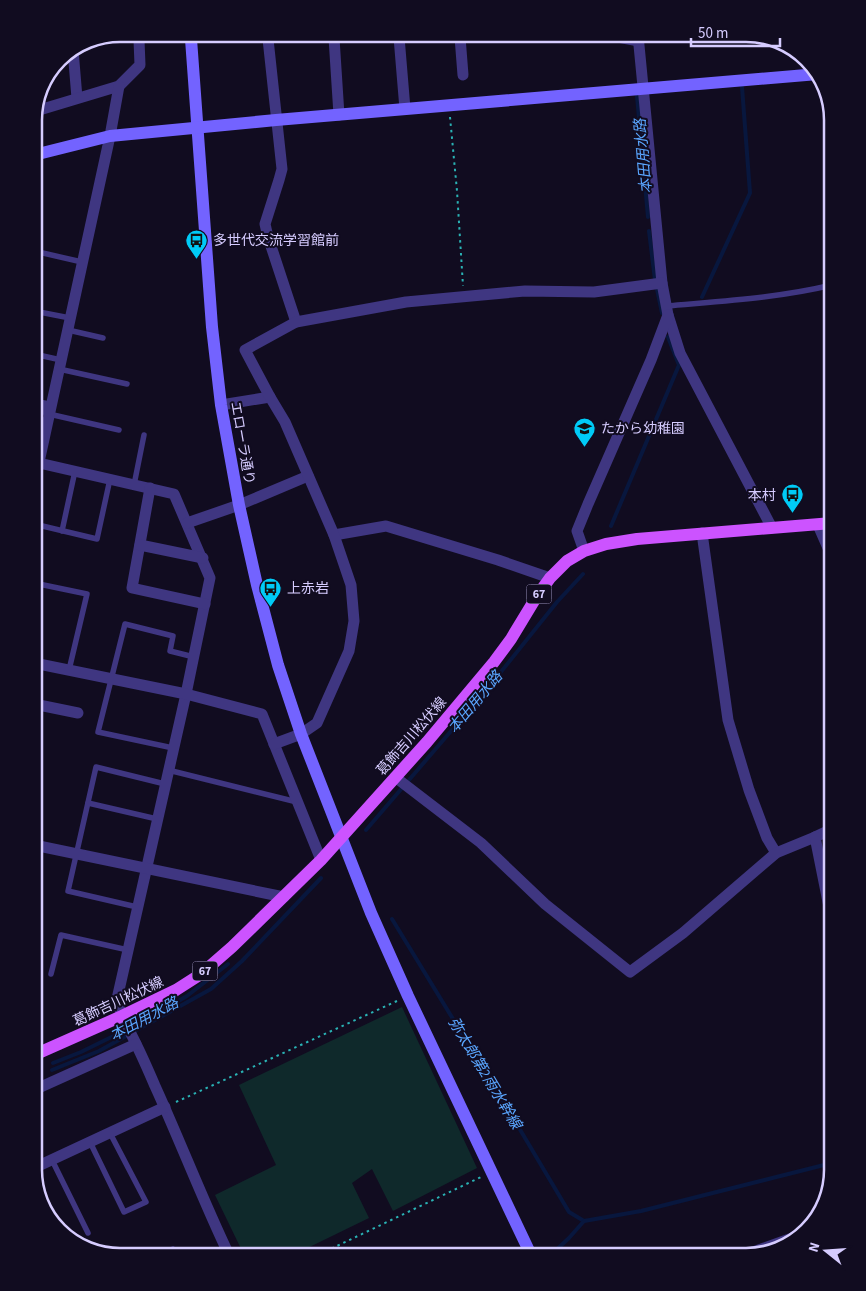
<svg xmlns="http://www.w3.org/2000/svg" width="866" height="1291" font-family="'Source Sans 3','Noto Sans JP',sans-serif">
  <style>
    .green { fill: #0f292b }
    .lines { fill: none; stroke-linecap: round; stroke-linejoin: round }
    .stream { stroke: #08173e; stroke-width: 4 }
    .path { stroke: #2ab2b4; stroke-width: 2; stroke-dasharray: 2.5 4; stroke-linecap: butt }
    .lane { stroke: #3f3681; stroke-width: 5.5 }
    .street { stroke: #3f3681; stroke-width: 11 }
    .secondary { stroke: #7363ff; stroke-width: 12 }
    .primary { stroke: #cc53ff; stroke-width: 12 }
    .labels { text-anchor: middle; stroke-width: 4; stroke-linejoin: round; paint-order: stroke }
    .shield { fill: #110c20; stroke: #9b92bc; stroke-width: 1 }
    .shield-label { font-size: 12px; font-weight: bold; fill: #d6ccff }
    .poi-label { font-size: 14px; fill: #d6ccff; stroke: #110c20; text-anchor: start }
    .street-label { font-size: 14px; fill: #d6ccff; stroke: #110c20 }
    .water-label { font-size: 15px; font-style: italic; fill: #5aa6ff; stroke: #110c20 }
    .rim { fill: none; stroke: #d6ccff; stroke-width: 2.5 }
  </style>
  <rect width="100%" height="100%" fill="#110c20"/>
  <path class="green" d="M402,1007L477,1168L393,1211L372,1169L352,1183L369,1218L289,1257H245L215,1195L276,1165L239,1085Z"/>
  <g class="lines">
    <g class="stream">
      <path d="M637,96L648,217"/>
      <path d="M649,231L655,280"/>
      <path d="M657,289L662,313"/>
      <path d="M702,297L750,193L742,87"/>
      <path d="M611,526L679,365L668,337"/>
      <path d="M366,830L488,688L557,602L583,574"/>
      <path d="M392,919L503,1101L569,1212L584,1221"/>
      <path d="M53,1063L81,1052L142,1022L187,996L228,964"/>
      <path d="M52,1070L99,1051L211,989L242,961L321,878"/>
      <path d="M543,1257L553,1253L569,1238L584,1221L641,1211L832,1163"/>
    </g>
    <g class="path">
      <path d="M450,117L457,191L463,286"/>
      <path d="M176,1102L397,1001"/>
      <path d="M314,1257L481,1177"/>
    </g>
    <g class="lane">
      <path d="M34,251L82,262"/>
      <path d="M666,306C722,301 778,298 832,285"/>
      <path d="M34,311L70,318"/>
      <path d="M68,330L103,338"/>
      <path d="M34,354L61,360"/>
      <path d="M59,369L127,384"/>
      <path d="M49,414L119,430"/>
      <path d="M134,485L144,435"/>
      <path d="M34,524L97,539L110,479"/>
      <path d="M62,531L75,471"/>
      <path d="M34,583L87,594L69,670"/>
      <path d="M34,739L37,740"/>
      <path d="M173,748L98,732L125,624L173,636L170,651L194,657"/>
      <path d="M168,770L297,802"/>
      <path d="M88,803L157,819"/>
      <path d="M137,907L68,891L96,767L165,784"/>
      <path d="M51,974L61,935L128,950"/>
      <path d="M90,1142L124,1212L146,1202L110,1133"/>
      <path d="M52,1160L88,1233"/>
      <path d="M173,1249L177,1257"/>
      <path d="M134,1256L135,1257"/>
    </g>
    <g class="street">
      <path d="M607,35L639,41"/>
      <path d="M638,35L662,283L668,315L680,353L772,528"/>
      <path d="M399,37L405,109"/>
      <path d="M460,37L463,75"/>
      <path d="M334,38L339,115"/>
      <path d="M268,39L282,169L279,180L265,224L268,237L296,322"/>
      <path d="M73,50L77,98"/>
      <path d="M36,111L119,86L140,65L139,40"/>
      <path d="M34,404L45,406L49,414"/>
      <path d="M221,405L270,397"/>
      <path d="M39,463L174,494L210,578L186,694L117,999C120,1015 129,1029 136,1044C143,1058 149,1072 155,1086C181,1143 203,1201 230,1257"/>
      <path d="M34,485L110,136L119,86"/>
      <path d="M150,488L132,588L205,604"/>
      <path d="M187,523L239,505L308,476"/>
      <path d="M818,525L832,557"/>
      <path d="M702,533L728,720L749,790L767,838L776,853"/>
      <path d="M334,535L386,526L498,560L550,578"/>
      <path d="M140,545L203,558"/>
      <path d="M584,551L577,531L588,504L651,360L668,315"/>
      <path d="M34,663L186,694L262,714L321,860"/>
      <path d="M34,704L78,713"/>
      <path d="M274,744L301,734L317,723L349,651L354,621L351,585L334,535L285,422L270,397L245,350L296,322L406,302L525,291L594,292L662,283"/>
      <path d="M395,777L481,843L545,904L630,972L683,933L776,853L815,837L832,829"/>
      <path d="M815,837L832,922"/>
      <path d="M34,845L284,897"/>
      <path d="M34,1090L136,1044"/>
      <path d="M34,1168L165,1107"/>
      <path d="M739,1257L798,1236"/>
    </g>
    <g class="secondary">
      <path d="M191,39L212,327L221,405L239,505L257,585L278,665L301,734L371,913L408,996L532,1257"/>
      <path d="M34,155L110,136L276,120L818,74"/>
    </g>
    <path class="primary" d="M34,1055L122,1016L176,990L201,974L232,947L321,860L427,742L494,662L511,639L537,596L550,578L567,561L584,551L606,544L637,539L832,523"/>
  </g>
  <defs>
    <symbol id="bus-pin" viewBox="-11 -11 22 30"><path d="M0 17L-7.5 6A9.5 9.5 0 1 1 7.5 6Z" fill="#00cbf7" stroke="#110c20"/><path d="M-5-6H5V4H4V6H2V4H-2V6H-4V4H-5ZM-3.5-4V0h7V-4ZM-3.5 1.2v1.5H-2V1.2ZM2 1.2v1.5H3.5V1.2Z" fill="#111"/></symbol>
    <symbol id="school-pin" viewBox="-11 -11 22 30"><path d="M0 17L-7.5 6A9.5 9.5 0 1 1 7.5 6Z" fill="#00cbf7" stroke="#110c20"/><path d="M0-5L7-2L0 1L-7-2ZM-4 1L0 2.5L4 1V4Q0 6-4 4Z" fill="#111"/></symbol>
  </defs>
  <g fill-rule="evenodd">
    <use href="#bus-pin" x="184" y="228" width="25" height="34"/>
    <use href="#school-pin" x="572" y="416" width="25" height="34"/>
    <use href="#bus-pin" x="780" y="482" width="25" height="34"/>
    <use href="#bus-pin" x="258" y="576" width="25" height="34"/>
  </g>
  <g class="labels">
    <g class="shield">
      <rect x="526.5" y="584.5" width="25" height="19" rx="4"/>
      <rect x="192.5" y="961.5" width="25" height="19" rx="4"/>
    </g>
    <g class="shield-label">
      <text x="539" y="598">67</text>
      <text x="205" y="975">67</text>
    </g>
    <g class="poi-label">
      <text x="213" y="245">多世代交流学習館前</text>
      <text x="601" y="433">たから幼稚園</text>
      <text x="776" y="500" text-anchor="end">本村</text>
      <text x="287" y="593">上赤岩</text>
    </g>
    <g class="street-label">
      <text transform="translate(243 443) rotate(80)" y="5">エローラ通り</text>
      <text transform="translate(411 736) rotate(-49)" y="5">葛飾吉川松伏線</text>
      <text transform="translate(118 1001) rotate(-25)" y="5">葛飾吉川松伏線</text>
    </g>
    <g class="water-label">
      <text transform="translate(643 156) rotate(-95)" y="5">本田用水路</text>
      <text transform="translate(475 702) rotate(-50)" y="5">本田用水路</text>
      <text transform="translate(144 1019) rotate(-28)" y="5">本田用水路</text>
      <text transform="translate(485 1073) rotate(59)" y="5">弥太郎第2雨水幹線</text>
    </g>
  </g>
  <path d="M0 0H866V1291H0ZM120 42H746A78 78 0 0 1 824 120V1170A78 78 0 0 1 746 1248H120A78 78 0 0 1 42 1170V120A78 78 0 0 1 120 42Z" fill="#110c20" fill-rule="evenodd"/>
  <path class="rim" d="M120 42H746A78 78 0 0 1 824 120V1170A78 78 0 0 1 746 1248H120A78 78 0 0 1 42 1170V120A78 78 0 0 1 120 42Z"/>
  <g transform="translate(826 1251) rotate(287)" stroke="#110c20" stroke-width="4" paint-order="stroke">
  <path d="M0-4L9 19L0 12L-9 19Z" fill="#d6ccff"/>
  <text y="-8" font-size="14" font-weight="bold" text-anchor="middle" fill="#d6ccff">N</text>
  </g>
  <path d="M691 38v8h89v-8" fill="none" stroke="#d6ccff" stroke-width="2.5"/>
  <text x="698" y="38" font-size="15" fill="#d6ccff" stroke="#110c20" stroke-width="4" paint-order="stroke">50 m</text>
</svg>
